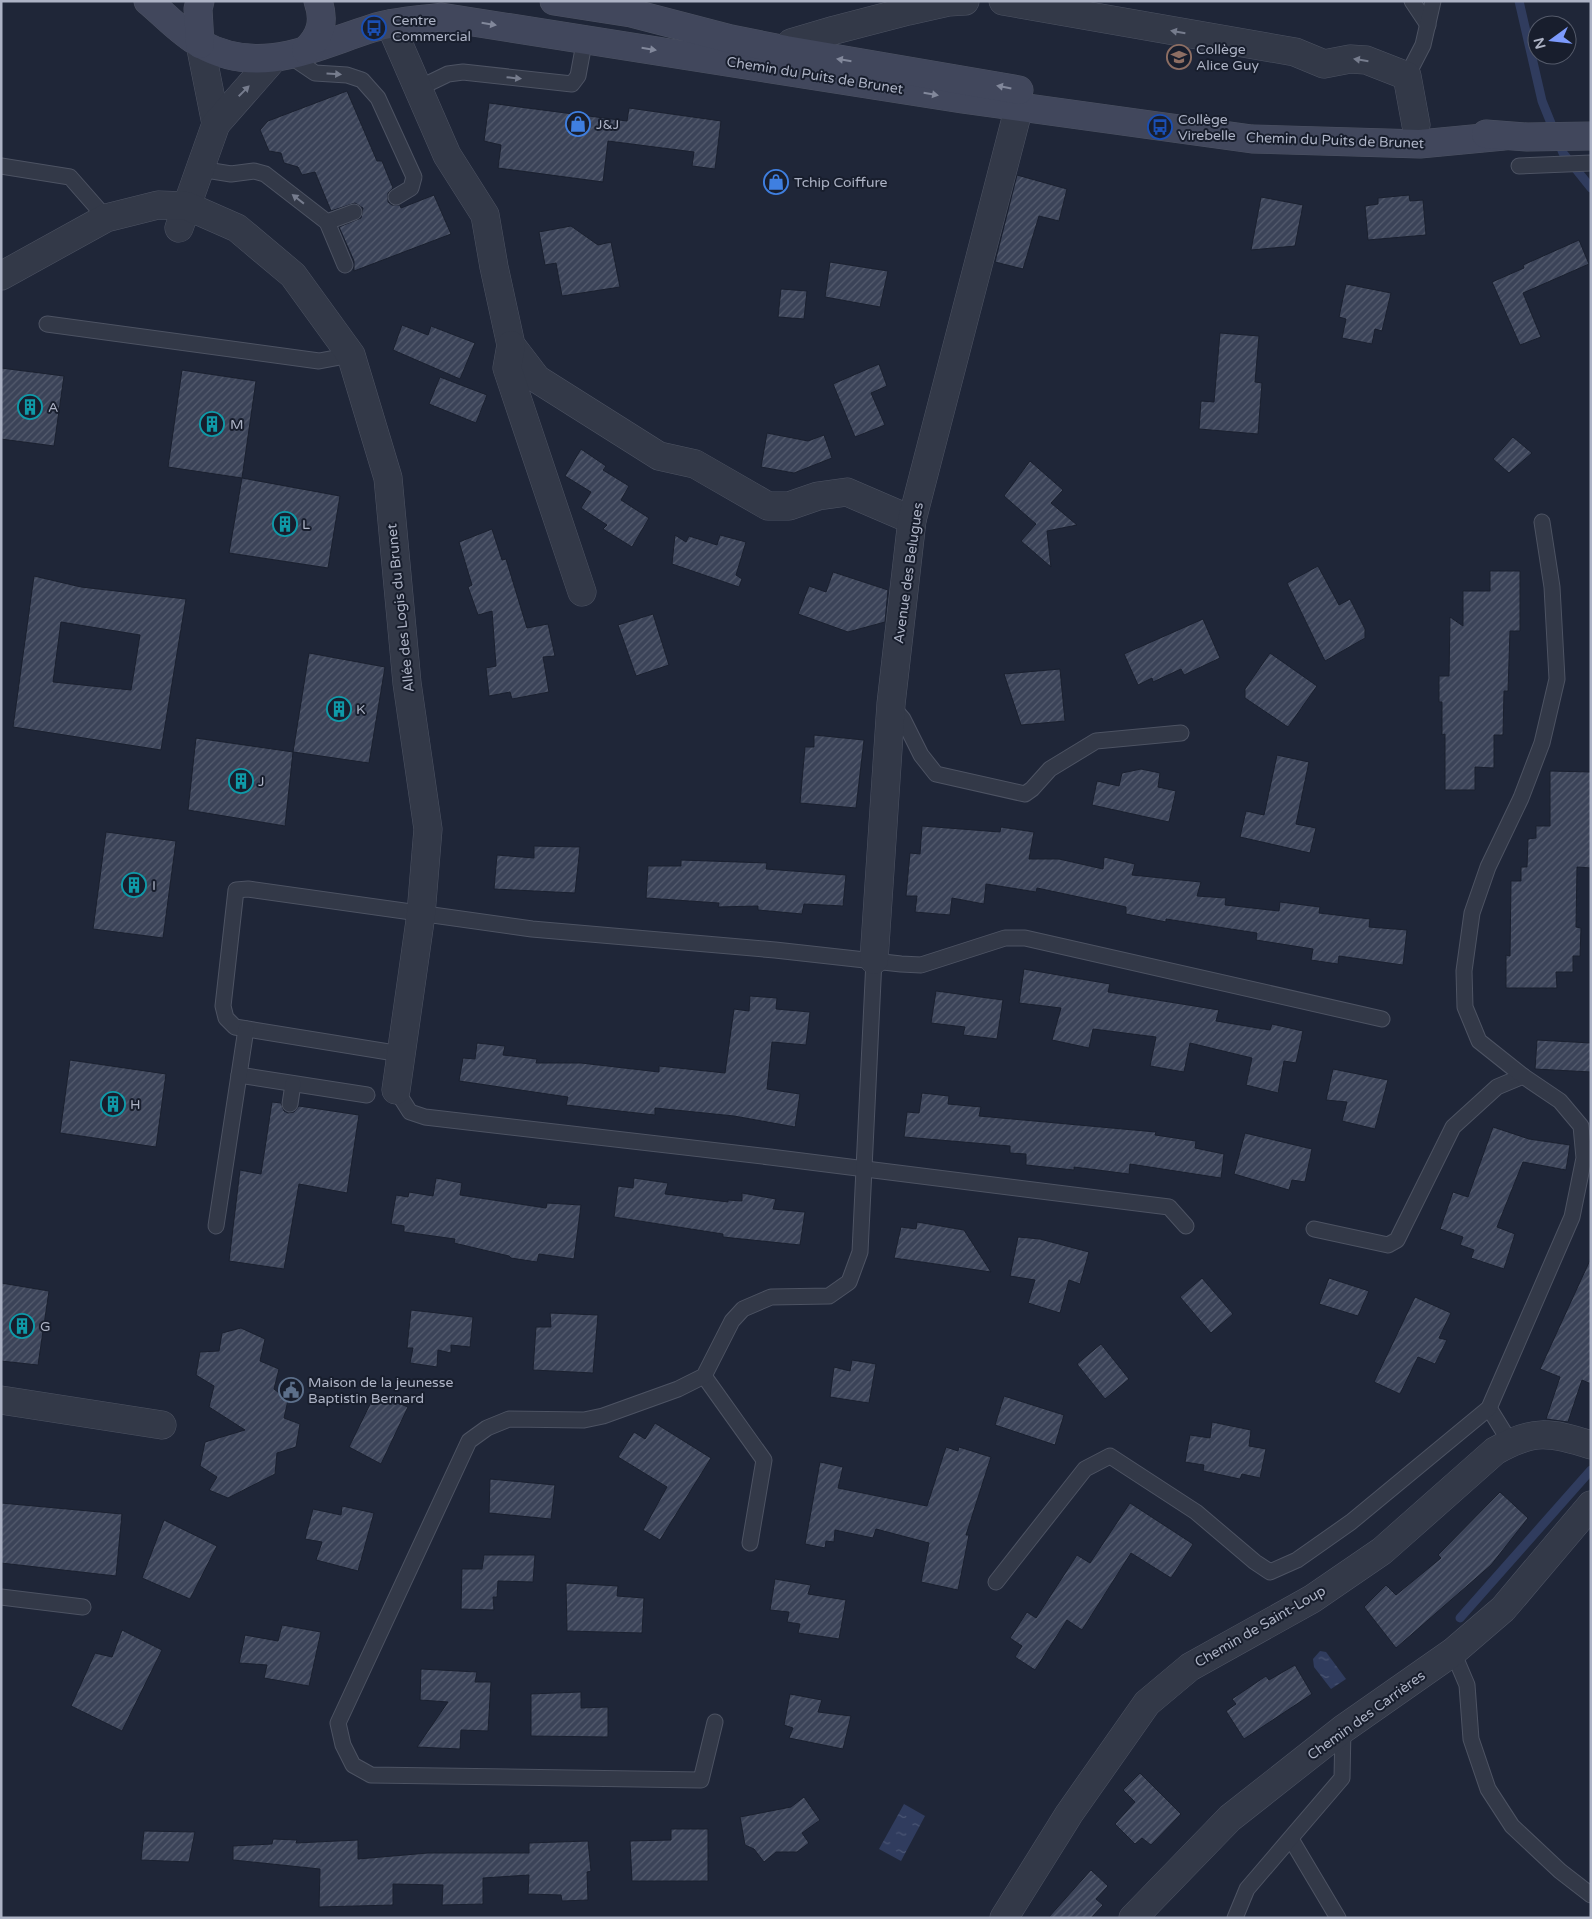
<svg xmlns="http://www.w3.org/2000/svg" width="1592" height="1919" font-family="'Varela Round',sans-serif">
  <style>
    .water { fill: url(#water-ripples) }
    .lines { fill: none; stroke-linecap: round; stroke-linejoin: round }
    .stream { stroke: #303c5e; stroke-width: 9 }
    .building { fill: url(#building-hatch); stroke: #1a202f; fill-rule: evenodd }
    .lane-casing { stroke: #4d5363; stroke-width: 17 }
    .street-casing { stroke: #4d5363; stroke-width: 29 }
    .secondary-casing { stroke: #4d5363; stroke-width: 29 }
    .lane { stroke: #333948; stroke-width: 15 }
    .street { stroke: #333948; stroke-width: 28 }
    .secondary { stroke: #41475c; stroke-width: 28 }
    .oneway { fill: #82889b }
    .oneway2 { fill: #767c8d }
    .labels { text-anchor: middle; stroke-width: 4; stroke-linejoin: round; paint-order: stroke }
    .poi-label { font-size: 14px; fill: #adb3c5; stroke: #181e2d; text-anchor: start }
    .street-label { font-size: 14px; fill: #adb3c5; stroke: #181e2d }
  </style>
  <defs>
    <pattern id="water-ripples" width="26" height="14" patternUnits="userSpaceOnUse" patternTransform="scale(1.25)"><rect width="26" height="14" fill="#303c5e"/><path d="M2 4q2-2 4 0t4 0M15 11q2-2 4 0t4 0" fill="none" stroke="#4b5674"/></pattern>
    <pattern id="building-hatch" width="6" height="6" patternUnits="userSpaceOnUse" patternTransform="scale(1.25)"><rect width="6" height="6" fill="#3b4358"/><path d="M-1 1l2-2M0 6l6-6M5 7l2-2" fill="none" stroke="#555c6e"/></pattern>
  </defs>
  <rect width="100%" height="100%" fill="#1f2638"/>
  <g class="water">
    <path d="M1320,1651L1326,1652L1346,1679L1331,1689L1314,1667L1313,1659Z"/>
    <path d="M904,1804L925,1816L901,1861L879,1849Z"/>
  </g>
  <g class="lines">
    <g class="stream">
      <path d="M1519,1L1542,101L1563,153L1591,188"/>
      <path d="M1460,1618L1591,1470"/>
    </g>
  </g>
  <g class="building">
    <path d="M347,91L377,161H382L393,188L388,193V202L392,205H400L401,208L434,195L451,234L354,271V261L339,227L361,218L363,208L355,203L331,211L315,172L302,175L298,167L284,163L281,153L269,151L260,130L268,121Z"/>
    <path d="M489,103L627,121L629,108L721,121L715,169L692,166L694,152L608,141L603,182L498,168L501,145L484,141Z"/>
    <path d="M1017,175L1067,189L1059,221L1039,216L1023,269L995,262Z"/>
    <path d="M1409,195L1410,201L1423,200L1426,235L1368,240L1365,206L1378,204V198Z"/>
    <path d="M1261,197L1303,205L1295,246L1251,250Z"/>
    <path d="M571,226L598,245L611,242L620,287L562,296L556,263L545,265L539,232Z"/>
    <path d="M1579,240L1589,264L1523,293L1541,337L1520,345L1492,282L1524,268L1523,265Z"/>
    <path d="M830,262L888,271L880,307L825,297Z"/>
    <path d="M1346,284L1391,293L1382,331L1375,329L1372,344L1342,338L1346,319L1339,317Z"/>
    <path d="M781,289L807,291L804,319L778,317Z"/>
    <path d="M402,325L428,335L431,326L475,343L460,379L393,350Z"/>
    <path d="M1220,333L1259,336L1255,382L1262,383L1258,434L1199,429L1201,401L1214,402Z"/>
    <path d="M879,364L887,386L871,393L885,425L855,437L833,384Z"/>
    <path d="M1,368L64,376L54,446L1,439Z"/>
    <path d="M182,370L256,381L242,478L168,467Z"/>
    <path d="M440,377L487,395L476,423L429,404Z"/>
    <path d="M767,433L808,441L824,435L832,458L794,473L761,467Z"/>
    <path d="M1513,437L1532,453L1509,473L1493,459Z"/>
    <path d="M581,449L606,466L603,470L629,486L621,500L649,518L632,547L603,529L607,525L581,508L591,492L565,476Z"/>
    <path d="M1030,461L1063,490L1051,503L1077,525L1047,531L1051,567L1021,541L1036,524L1004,496Z"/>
    <path d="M242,478L340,496L328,568L229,553Z"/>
    <path d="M492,529L502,560L506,559L527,628L548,624L555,656L543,657L549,692L512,699L510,692L489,696L486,668L496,666L492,611L478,615L468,587L472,585L459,542Z"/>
    <path d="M675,535L686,542L689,536L717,545L720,535L746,542L736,575L742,579L739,587L672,564Z"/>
    <path d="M1318,566L1339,605L1350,599L1365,629V638L1325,661L1287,583Z"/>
    <path d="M1490,571H1520V631H1510L1508,691H1504L1503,735H1494V768L1475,767V790H1445V734L1442,735V702H1439V676H1449L1450,617L1463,626V591H1490Z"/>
    <path d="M833,572L888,590L885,622L848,632L798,614L809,586L826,592Z"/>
    <path d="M34,576L81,587L186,599L161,750L13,727ZM61,622L140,635L131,690L53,682Z"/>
    <path d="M653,614L669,665L636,676L618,625Z"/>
    <path d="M1203,619L1220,658L1184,675L1181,669L1153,682L1152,678L1138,685L1124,654Z"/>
    <path d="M309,653L385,667L369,763L293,752Z"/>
    <path d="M1270,653L1317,686L1288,727L1245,698V689Z"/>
    <path d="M1060,669L1065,721L1021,725L1004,674Z"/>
    <path d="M814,735L864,740L856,808L800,803L805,747H814Z"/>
    <path d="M196,738L293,752L285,826L188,810Z"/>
    <path d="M1277,755L1309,762L1296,824L1316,828L1310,853L1240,837L1246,811L1264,815Z"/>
    <path d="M1141,769L1160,773L1158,787L1176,791L1169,822L1092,805L1097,781L1119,786L1122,773Z"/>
    <path d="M1550,771L1591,772V868L1577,867L1576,927L1581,928L1580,956H1573V972H1556L1557,988H1506V955L1510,956L1511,881H1521V867H1527L1528,839L1536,838V826H1550Z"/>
    <path d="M922,826L1000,832L1001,827L1034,832L1029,859H1059L1103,869L1104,857L1135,864L1132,875L1201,882L1197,896L1226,898L1225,905L1279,911L1280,902L1320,907L1319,913L1370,919L1369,927L1407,930L1403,965L1339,956L1338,964L1311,960L1313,949L1256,940L1257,933L1166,919V922L1126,914V907L1037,888L1036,892L986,884L984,904L952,898L950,915L915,912L917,896H906L910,853L920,854Z"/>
    <path d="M106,832L176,841L163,938L93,929Z"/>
    <path d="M534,846L580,847L575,893L494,889L497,855L534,858Z"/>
    <path d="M681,860L767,863L766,869L846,875L843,906L804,904L802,914L758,910V906L718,907L719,903L646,898L648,866H681Z"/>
    <path d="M1024,969L1110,984L1108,992L1219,1010L1216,1021L1270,1030L1272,1024L1303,1031L1296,1063L1284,1061L1278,1093L1246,1085L1252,1058L1190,1043L1184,1072L1150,1066L1156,1037L1093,1029L1089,1048L1052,1040L1061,1008L1019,1003Z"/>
    <path d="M936,991L1003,1000L997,1039L963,1035L965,1027L931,1023Z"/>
    <path d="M750,996L777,998L776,1009L810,1012L806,1045L772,1042L767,1089L800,1094L795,1127L734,1116L685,1111L655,1108V1115L566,1105L568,1097L459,1081L463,1058L475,1059L477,1043L505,1046L503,1055L537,1059L536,1063H581L659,1072V1066L725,1073L734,1009L749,1011Z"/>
    <path d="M1537,1040L1591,1043V1072L1535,1069Z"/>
    <path d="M70,1060L166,1074L156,1147L60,1133Z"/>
    <path d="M1333,1069L1388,1080L1375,1129L1342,1121L1347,1102L1326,1100Z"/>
    <path d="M922,1093L949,1096L948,1104L981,1107L979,1116L1156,1132L1155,1135L1196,1141L1195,1148L1224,1154L1221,1178L1130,1164L1129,1174L1074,1167V1170L1026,1165V1154L1010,1153V1146L904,1137L907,1112L919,1113Z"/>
    <path d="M272,1102L281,1103L284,1111L288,1113L294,1112L299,1106L359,1115L347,1193L299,1184L284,1269L229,1261L240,1170L261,1174Z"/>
    <path d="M1493,1127L1529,1139L1570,1145L1566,1170L1523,1162L1497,1227L1515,1234L1504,1269L1471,1258L1474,1250L1460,1245L1463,1237L1440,1229L1453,1192L1468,1197Z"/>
    <path d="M1245,1133L1312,1149L1305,1182L1292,1180L1289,1190L1234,1174Z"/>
    <path d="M436,1178L462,1183L460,1195L546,1208L547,1203L581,1205L574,1259L539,1254L537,1262L511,1258L509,1256L454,1243L455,1239L404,1232V1226L391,1224L396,1195L408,1197L409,1192L433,1196Z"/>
    <path d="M634,1178L668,1183L665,1194L728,1202V1200L742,1201V1193L776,1199L773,1209L805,1212L800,1245L723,1237V1234L614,1217L618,1186L633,1188Z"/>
    <path d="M917,1222L964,1230L991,1272L894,1258L901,1227L916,1229Z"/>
    <path d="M1018,1237L1040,1239L1089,1252L1080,1284L1069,1280L1060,1313L1028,1303L1035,1280L1010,1276Z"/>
    <path d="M1591,1258V1384L1582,1380L1568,1422L1546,1419L1560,1377L1540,1369Z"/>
    <path d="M1202,1278L1233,1314L1211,1333L1180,1297Z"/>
    <path d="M1329,1278L1369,1291L1358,1316L1319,1304Z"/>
    <path d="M1,1283L49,1291L38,1365L1,1361Z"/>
    <path d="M1415,1297L1451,1313L1439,1338L1447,1340L1435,1364L1418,1357L1400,1394L1374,1382Z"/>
    <path d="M411,1310L473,1317L470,1347L451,1345V1353L438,1350L437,1367L410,1363L413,1348H407Z"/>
    <path d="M550,1313L598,1315L593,1373L533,1370L536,1327H551Z"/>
    <path d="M241,1328L265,1339L260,1361L279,1369L274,1389L288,1400L284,1418L300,1424L296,1447L277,1453L275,1474L228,1498L209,1490L217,1477L200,1466L205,1442L245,1430L209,1407L214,1386L196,1375L200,1352L219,1351L222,1333Z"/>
    <path d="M1101,1344L1129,1379L1105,1399L1077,1364Z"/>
    <path d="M852,1360L876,1364L869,1403L830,1397L834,1367L850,1371Z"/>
    <path d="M375,1394L408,1407L381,1464L349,1447Z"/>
    <path d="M1004,1396L1064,1415L1055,1445L995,1425Z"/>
    <path d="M1212,1422L1251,1430L1249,1446L1266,1449L1260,1478L1242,1474L1240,1479L1203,1471L1204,1465L1185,1462L1190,1435L1210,1438Z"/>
    <path d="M655,1423L711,1458L660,1540L643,1530L667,1487L618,1457L634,1432L645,1439Z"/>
    <path d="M946,1447L958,1451L959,1447L991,1457L966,1535H969L958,1590L921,1582L929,1543L876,1529L873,1538L835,1530L834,1542L826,1541L825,1548L805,1544L820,1462L843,1467L838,1488L927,1506Z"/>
    <path d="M490,1479L555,1485L551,1519L489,1513Z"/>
    <path d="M1500,1492L1528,1518L1491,1565L1396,1648L1364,1607L1386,1585L1396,1595L1441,1558L1438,1555Z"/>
    <path d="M1,1503L122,1514L116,1576L1,1563Z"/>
    <path d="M1130,1503L1193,1544L1171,1578L1131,1553L1082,1630L1067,1620L1035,1670L1015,1657L1022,1646L1010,1638L1027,1612L1036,1618L1077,1555L1090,1563Z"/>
    <path d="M342,1506L374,1513L358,1571L316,1560L322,1542L305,1539L313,1509L341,1515Z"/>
    <path d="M164,1520L217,1546L190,1599L142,1578Z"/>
    <path d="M484,1555H535L533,1582L498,1581L497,1597H493L494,1610L461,1609L462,1569H482Z"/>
    <path d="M775,1579L811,1585L808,1594L846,1600L839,1639L798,1633L800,1624L787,1622L789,1612L770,1610Z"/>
    <path d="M566,1583L618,1586L617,1596L644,1598L642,1633L567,1631Z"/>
    <path d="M282,1625L321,1632L309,1686L264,1678L267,1665L239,1663L245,1635L278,1641Z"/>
    <path d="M122,1630L162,1650L122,1731L71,1706L95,1653L112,1657Z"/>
    <path d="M1295,1665L1312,1694L1244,1739L1226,1711L1236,1704L1232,1699L1266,1676L1269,1680Z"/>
    <path d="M421,1669L477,1672L475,1682H491L488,1731L461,1730L460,1749L417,1747L448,1702L420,1700Z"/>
    <path d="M581,1692V1708L608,1707V1737L531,1736V1694Z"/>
    <path d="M790,1694L822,1700L818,1712L851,1716L843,1749L789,1738L793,1728L784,1725Z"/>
    <path d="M1140,1773L1181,1814L1151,1845L1142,1838L1135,1844L1115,1824L1135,1802L1123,1790Z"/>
    <path d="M804,1797L820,1820L802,1833L809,1843L797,1852H776L764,1862L754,1849L745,1845L740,1817L791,1807Z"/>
    <path d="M671,1829H708V1881H632L630,1841L671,1840Z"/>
    <path d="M144,1831L195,1832L189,1862L141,1860Z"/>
    <path d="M273,1839L297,1840L296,1843L358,1840V1859L428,1853H529V1843L588,1841L591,1871L587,1872L588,1900L562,1901L561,1895L528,1894L529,1875L483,1878V1904L442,1905L443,1885L393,1884V1905L319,1907L320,1869L233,1860V1846L272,1844Z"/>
    <path d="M1091,1870L1108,1886L1096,1899L1103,1905L1091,1918H1048Z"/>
  </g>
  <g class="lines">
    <defs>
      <g id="lane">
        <path d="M1412,1L1428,25"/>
        <path d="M290,56L315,73L347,75L362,80L378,98L414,177L411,188L396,197"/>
        <path d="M1407,76L1423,45L1433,1"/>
        <path d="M417,89L448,74L463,72L572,84L578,76L585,38"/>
        <path d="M1,166L70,177L106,218"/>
        <path d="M1519,166L1591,163"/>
        <path d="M200,169L231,174L254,171L265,174L327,222L354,212"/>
        <path d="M327,222L345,265"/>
        <path d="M47,324L319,361L351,355"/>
        <path d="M892,706L903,719L921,755L936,774L1025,794L1032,789L1050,769L1096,741L1181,733"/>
        <path d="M401,1054L235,1027L226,1018L223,1006L236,890L248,889L532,929L775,950L901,964L921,965L1005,938H1025L1382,1019"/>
        <path d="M239,1075L367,1095"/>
        <path d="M396,1090L410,1112L425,1117L770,1157L1169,1207L1186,1226"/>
        <path d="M290,1104L293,1084"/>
        <path d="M216,1226L246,1029"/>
        <path d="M1314,1229L1388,1245L1397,1240L1453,1127L1497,1087L1523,1076"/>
        <path d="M704,1376L764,1460L750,1543"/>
        <path d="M1489,1408L1510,1442"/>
        <path d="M996,1582L1085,1469L1110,1456L1196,1512L1255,1562L1270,1572L1297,1560L1351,1522L1489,1408L1572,1217L1584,1158L1581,1126L1560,1101L1523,1076L1479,1041L1465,1007L1464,971L1472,913L1488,867L1521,798L1542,743L1557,679L1552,587L1542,522"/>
        <path d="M1,1597L83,1607"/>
        <path d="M1453,1652L1467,1685L1471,1739L1488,1789L1512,1826L1560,1871L1591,1895"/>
        <path d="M715,1722L701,1780L371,1775L353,1765L343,1745L338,1723L469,1441L487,1428L509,1419L584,1420L603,1416L678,1389L704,1376L732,1321L743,1309L771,1297L829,1296L849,1282L860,1252L874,960"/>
        <path d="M1291,1839L1338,1918"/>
        <path d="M1235,1918L1247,1889L1342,1778L1343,1729"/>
      </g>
      <g id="street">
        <path d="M1003,1L1295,52L1324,64L1350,59L1366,60L1407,76L1416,125"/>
        <path d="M390,24L447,155L485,215L494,267L511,345L537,379L659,456L695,464L768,506H789L818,496L847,492L912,520"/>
        <path d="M200,44L216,124"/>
        <path d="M786,50L791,43L835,30L908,11L948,2L965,1"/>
        <path d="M179,228L216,124L273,59"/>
        <path d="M1,276L106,218L158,205L187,206L237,228L293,275L351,355L388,478L407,683L428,829L421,914L396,1090"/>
        <path d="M511,345L507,368L582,592"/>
        <path d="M874,960L891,704L912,520L1019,107"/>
        <path d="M1,1400L162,1425"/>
        <path d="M1004,1918L1069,1814L1147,1703L1190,1667L1312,1599L1382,1551L1495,1451C1533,1429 1550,1432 1591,1445"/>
        <path d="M1133,1918L1230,1818L1343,1729L1453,1652L1503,1609L1591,1505"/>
      </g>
      <g id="secondary">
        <path d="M148,1C165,15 182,34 201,44C261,77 315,46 373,28C394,21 419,20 441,17L962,99L1252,139L1420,144L1504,136"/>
        <path d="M200,1L198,9L200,44"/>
        <path d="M554,1L631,13L731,39L786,50L1019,90"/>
        <path d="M306,50C321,36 325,21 318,1"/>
        <path d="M1486,134L1527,137L1591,136"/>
      </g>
    </defs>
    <use href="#lane" class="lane-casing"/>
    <use href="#street" class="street-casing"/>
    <use href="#secondary" class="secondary-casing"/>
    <use href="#lane" class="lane"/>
    <use href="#street" class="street"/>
    <use href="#secondary" class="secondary"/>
  </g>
  <defs><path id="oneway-solid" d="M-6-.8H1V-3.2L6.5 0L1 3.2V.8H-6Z" transform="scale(1.25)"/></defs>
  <g class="oneway">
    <use href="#oneway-solid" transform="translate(489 24) rotate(9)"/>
    <use href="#oneway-solid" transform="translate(649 49) rotate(9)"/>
    <use href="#oneway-solid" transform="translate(844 60) rotate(-171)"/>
    <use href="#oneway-solid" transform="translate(1004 87) rotate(-169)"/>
    <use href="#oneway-solid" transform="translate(931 94) rotate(10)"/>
  </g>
  <g class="oneway2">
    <use href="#oneway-solid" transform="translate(1178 32) rotate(-170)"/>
    <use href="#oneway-solid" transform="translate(1361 60) rotate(-171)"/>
    <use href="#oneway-solid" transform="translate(334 74) rotate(4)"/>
    <use href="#oneway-solid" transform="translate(514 78) rotate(6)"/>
    <use href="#oneway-solid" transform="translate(244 91) rotate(-45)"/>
    <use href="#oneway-solid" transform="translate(298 199) rotate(-142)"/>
  </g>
  <defs>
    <symbol id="bus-ring" viewBox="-11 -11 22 22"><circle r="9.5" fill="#181e2d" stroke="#1a4fb4" stroke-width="1.5"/><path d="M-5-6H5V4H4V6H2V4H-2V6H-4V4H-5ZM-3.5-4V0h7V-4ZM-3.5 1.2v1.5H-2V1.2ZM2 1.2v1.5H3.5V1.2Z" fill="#1a4fb4"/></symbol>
    <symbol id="school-ring" viewBox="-11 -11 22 22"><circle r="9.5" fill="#181e2d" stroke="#8d6e63" stroke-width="1.5"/><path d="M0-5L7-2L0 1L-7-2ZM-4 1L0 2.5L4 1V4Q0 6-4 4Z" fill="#8d6e63"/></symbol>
    <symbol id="shop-ring" viewBox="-11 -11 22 22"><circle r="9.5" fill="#181e2d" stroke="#3f7fe0" stroke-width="1.5"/><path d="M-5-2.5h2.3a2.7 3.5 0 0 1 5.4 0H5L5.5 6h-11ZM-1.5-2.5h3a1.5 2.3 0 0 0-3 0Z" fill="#3f7fe0"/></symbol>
    <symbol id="building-ring" viewBox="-11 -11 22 22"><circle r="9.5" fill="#181e2d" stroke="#0f9aa8" stroke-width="1.5"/><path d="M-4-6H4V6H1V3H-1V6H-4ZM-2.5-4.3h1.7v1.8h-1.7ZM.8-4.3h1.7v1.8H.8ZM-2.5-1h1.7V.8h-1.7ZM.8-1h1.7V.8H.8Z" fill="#0f9aa8"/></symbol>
    <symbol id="civic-ring" viewBox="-11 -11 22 22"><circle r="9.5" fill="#181e2d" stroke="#5c6f8a" stroke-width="1.5"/><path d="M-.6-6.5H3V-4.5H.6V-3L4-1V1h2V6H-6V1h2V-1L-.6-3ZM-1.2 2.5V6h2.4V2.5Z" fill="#5c6f8a"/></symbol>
  </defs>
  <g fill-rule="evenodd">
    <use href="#bus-ring" x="360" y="14" width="28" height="28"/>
    <use href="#school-ring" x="1165" y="43" width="28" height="28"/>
    <use href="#shop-ring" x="564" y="110" width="28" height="28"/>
    <use href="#bus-ring" x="1146" y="113" width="28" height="28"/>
    <use href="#shop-ring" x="762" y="168" width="28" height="28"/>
    <use href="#building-ring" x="16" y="393" width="28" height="28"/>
    <use href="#building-ring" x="198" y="410" width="28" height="28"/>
    <use href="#building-ring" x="271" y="510" width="28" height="28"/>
    <use href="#building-ring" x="325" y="695" width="28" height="28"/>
    <use href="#building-ring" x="227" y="767" width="28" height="28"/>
    <use href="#building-ring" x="120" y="871" width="28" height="28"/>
    <use href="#building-ring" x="99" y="1090" width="28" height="28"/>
    <use href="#building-ring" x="8" y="1312" width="28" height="28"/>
    <use href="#civic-ring" x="277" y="1376" width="28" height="28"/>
  </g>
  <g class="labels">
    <g class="poi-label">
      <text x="392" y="25">Centre<tspan x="392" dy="16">Commercial</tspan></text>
      <text x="1196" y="54">Collège<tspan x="1196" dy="16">Alice Guy</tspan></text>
      <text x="1178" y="124">Collège<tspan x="1178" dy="16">Virebelle</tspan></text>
      <text x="596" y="129">J&amp;J</text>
      <text x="794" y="187">Tchip Coiffure</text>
      <text x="48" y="412">A</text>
      <text x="230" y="429">M</text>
      <text x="302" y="529">L</text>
      <text x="356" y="714">K</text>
      <text x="258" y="786">J</text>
      <text x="152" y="890">I</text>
      <text x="130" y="1109">H</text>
      <text x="40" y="1331">G</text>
      <text x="308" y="1387">Maison de la jeunesse<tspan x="308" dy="16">Baptistin Bernard</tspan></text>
    </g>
    <g class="street-label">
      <text transform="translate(815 75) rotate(9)" y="5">Chemin du Puits de Brunet</text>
      <text transform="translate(1335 140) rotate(2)" y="5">Chemin du Puits de Brunet</text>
      <text transform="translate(908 573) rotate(-82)" y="5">Avenue des Belugues</text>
      <text transform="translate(400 608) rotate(-96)" y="5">Allée des Logis du Brunet</text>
      <text transform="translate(1260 1626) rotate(-30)" y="5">Chemin de Saint-Loup</text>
      <text transform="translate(1366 1715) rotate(-36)" y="5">Chemin des Carrières</text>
    </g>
  </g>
  <rect width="1592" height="1919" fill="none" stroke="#adb3c5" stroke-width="5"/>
  <g transform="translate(1552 40) rotate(255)"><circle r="24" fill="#181e2d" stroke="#545a6a"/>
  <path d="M0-4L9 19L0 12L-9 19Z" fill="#7c9afc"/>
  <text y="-8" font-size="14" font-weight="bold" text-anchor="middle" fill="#adb3c5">N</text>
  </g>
</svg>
